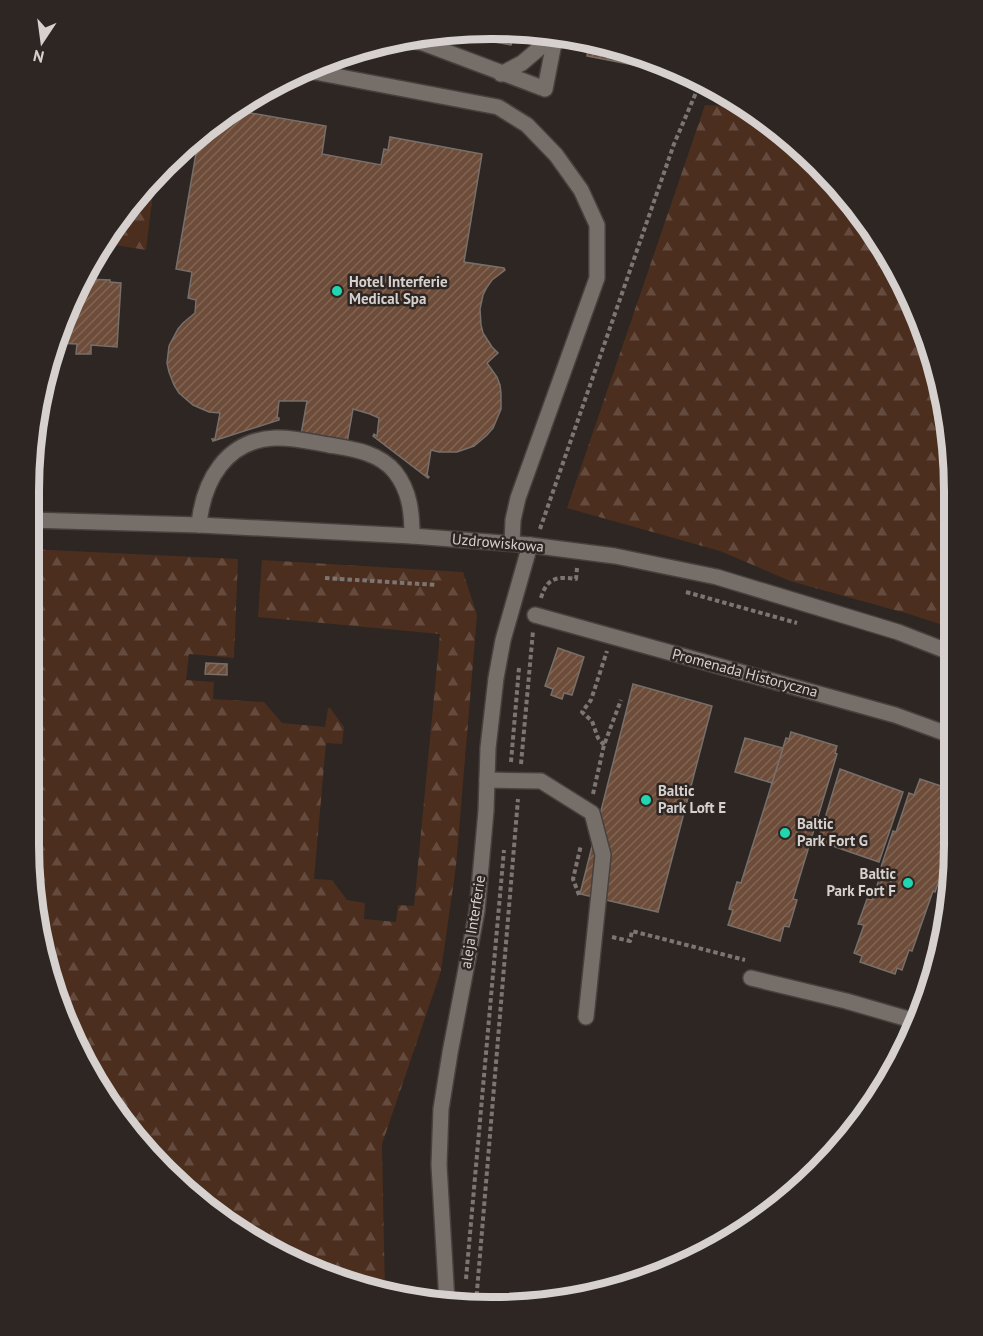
<svg xmlns="http://www.w3.org/2000/svg" width="983" height="1336" font-family="'PT Sans',sans-serif">
  <style>
    .forest { fill: url(#forest-firs) }
    .building { fill: url(#building-hatch); stroke: #776f6a; stroke-width: 1.5 }
    .lines { fill: none; stroke-linecap: round; stroke-linejoin: round }
    .minor-casing { stroke: #47413e; stroke-width: 18 }
    .path { stroke: #7c7572; stroke-width: 4; stroke-dasharray: 4.5 3; stroke-linecap: butt }
    .minor { stroke: #766e69; stroke-width: 15 }
    .poi-dot { fill: #21d5af; stroke: #2d2622; stroke-width: 2 }
    .labels { text-anchor: middle; stroke-width: 5; stroke-linejoin: round; paint-order: stroke }
    .poi-label { font-size: 15px; font-weight: bold; fill: #d6d1ce; stroke: #2d2622; text-anchor: start }
    .street-label { font-size: 15px; fill: #d6d1ce; stroke: #2d2622 }
    .rim { fill: none; stroke: #d6d1ce; stroke-width: 8 }
  </style>
  <defs>
    <pattern id="forest-firs" width="22" height="20" patternUnits="userSpaceOnUse" patternTransform="scale(1.5)"><rect width="22" height="20" fill="#4b2e1e"/><path d="M5 1l3.5 6h-7zM16 11l3.5 6h-7z" fill="#644b3e"/></pattern>
    <pattern id="building-hatch" width="6" height="6" patternUnits="userSpaceOnUse" patternTransform="scale(1.5)"><rect width="6" height="6" fill="#6d4c3a"/><path d="M-1 1l2-2M0 6l6-6M5 7l2-2" fill="none" stroke="#816555"/></pattern>
  </defs>
  <rect width="100%" height="100%" fill="#2d2622"/>
  <g class="forest">
    <path d="M705,105L728,106L761,118L797,144L859,210L919,315L944,406L932,416L951,442L952,628L909,614L790,581L720,551L567,508Z"/>
    <path d="M154,184L146,250L103,243L107,234Z"/>
    <path d="M29,549L238,559L234,658L189,654L186,680L214,682L213,699L264,702L282,723L325,727L328,708H330L344,727L342,744L326,743L314,879L332,880L347,900L365,903L364,919L396,922L398,905L414,906L440,634L258,617L262,560L463,572L477,615L456,866L441,971L382,1144L385,1293L286,1260L164,1172L91,1076L44,965L29,845Z"/>
  </g>
  <g class="building">
    <path d="M462,29L514,31L511,45L450,34V31Z"/>
    <path d="M590,41L641,54L639,66L587,56Z"/>
    <path d="M233,110L326,126L322,154L381,165L384,149L388,150L390,137L482,154L464,262L504,268L505,270L492,280L487,287L483,295L480,309L481,325L483,333L492,347L498,353L487,363L497,377L500,385L501,393V409L493,428L487,435L474,446L457,452H439L431,450L427,475L429,477L428,478L373,436L374,434L377,436L379,418L370,414L353,409L345,454L299,446L307,401H279L277,418H279V420L213,441L212,439H215L220,413L209,412L193,405L179,393L174,385L169,372L167,363L169,346L178,329L183,323L195,313L196,300L188,298L192,272L176,269L199,136L210,124Z"/>
    <path d="M86,279L110,280V282L121,283L117,347L91,345V354H76L77,344L57,343Z"/>
    <path d="M558,648L584,657L572,695L564,693L562,699L551,695L553,689L545,686Z"/>
    <path d="M206,663L227,664V675L205,674Z"/>
    <path d="M633,684L712,706L658,912L580,894Z"/>
    <path d="M791,732L837,746L835,753L837,754L793,899L797,900L789,927L784,926L780,941L728,925L733,910L729,909L737,882L741,883L786,738L789,739Z"/>
    <path d="M745,738L783,748L772,783L735,772Z"/>
    <path d="M840,769L903,792L879,862L818,841Z"/>
    <path d="M920,779L953,790V832L947,850L950,851L935,892L933,891L912,951L909,950L902,970L897,968L895,974L860,962L862,956L854,953L864,925L858,924L867,899L872,900L881,874L879,873L893,831L896,832L909,793L914,795Z"/>
  </g>
  <g class="lines">
    <defs>
      <g id="minor">
        <path d="M401,39L423,43L545,89L556,33"/>
        <path d="M304,70L498,107L527,125L556,155L581,190L597,225V278L518,498L513,520L512,543"/>
        <path d="M501,74L522,63L556,34"/>
        <path d="M29,520L199,525L412,536L530,545L615,556L717,577L898,632L952,653"/>
        <path d="M199,525C203,481 226,440 275,438C293,437 311,442 329,445C352,449 379,452 395,472C410,491 412,513 412,536"/>
        <path d="M535,615L895,715L953,736"/>
        <path d="M487,780L541,781L592,813L603,855L586,1017"/>
        <path d="M751,978L846,1001L915,1021"/>
        <path d="M447,1302L439,1165L441,1109L450,1053L477,911L486,811L488,748L496,678L503,640L530,545"/>
      </g>
    </defs>
    <use href="#minor" class="minor-casing"/>
    <g class="path">
      <path d="M540,529L674,144L701,81"/>
      <path d="M325,578L437,585"/>
      <path d="M686,592L797,623"/>
      <path d="M541,598C547,578 556,576 576,579L577,568"/>
      <path d="M604,745L598,738L592,721L582,712L591,700L607,651"/>
      <path d="M511,762L519,668"/>
      <path d="M521,764L533,631"/>
      <path d="M593,794L604,745L621,700"/>
      <path d="M579,895L573,879L581,845"/>
      <path d="M612,937L630,941L632,931L745,960"/>
      <path d="M466,1279L504,850"/>
      <path d="M476,1303L518,799"/>
    </g>
    <use href="#minor" class="minor"/>
  </g>
  <g class="poi-dot">
    <circle cx="337" cy="291" r="6"/>
    <circle cx="646" cy="800" r="6"/>
    <circle cx="785" cy="833" r="6"/>
    <circle cx="908" cy="883" r="6"/>
  </g>
  <g class="labels">
    <g class="poi-label">
      <text x="349" y="287">Hotel Interferie<tspan x="349" dy="17">Medical Spa</tspan></text>
      <text x="658" y="796">Baltic<tspan x="658" dy="17">Park Loft E</tspan></text>
      <text x="797" y="829">Baltic<tspan x="797" dy="17">Park Fort G</tspan></text>
      <text x="896" y="879" text-anchor="end">Baltic<tspan x="896" dy="17">Park Fort F</tspan></text>
    </g>
    <g class="street-label">
      <text transform="translate(498 543) rotate(5)" y="5">Uzdrowiskowa</text>
      <text transform="translate(745 673) rotate(15)" y="5">Promenada Historyczna</text>
      <text transform="translate(473 922) rotate(-81)" y="5">aleja Interferie</text>
    </g>
  </g>
  <path d="M0 0H983V1336H0ZM491 39H492A452 452 0 0 1 944 491V845A452 452 0 0 1 492 1297H491A452 452 0 0 1 39 845V491A452 452 0 0 1 491 39Z" fill="#2d2622" fill-rule="evenodd"/>
  <path class="rim" d="M491 39H492A452 452 0 0 1 944 491V845A452 452 0 0 1 492 1297H491A452 452 0 0 1 39 845V491A452 452 0 0 1 491 39Z"/>
  <g transform="translate(42 42) rotate(193)" stroke="#2d2622" stroke-width="4.5" paint-order="stroke">
  <path d="M0-4.5L10 22L0 15L-10 22Z" fill="#d6d1ce"/>
  <text y="-9" font-size="16" font-weight="bold" text-anchor="middle" fill="#d6d1ce">N</text>
  </g>
</svg>
